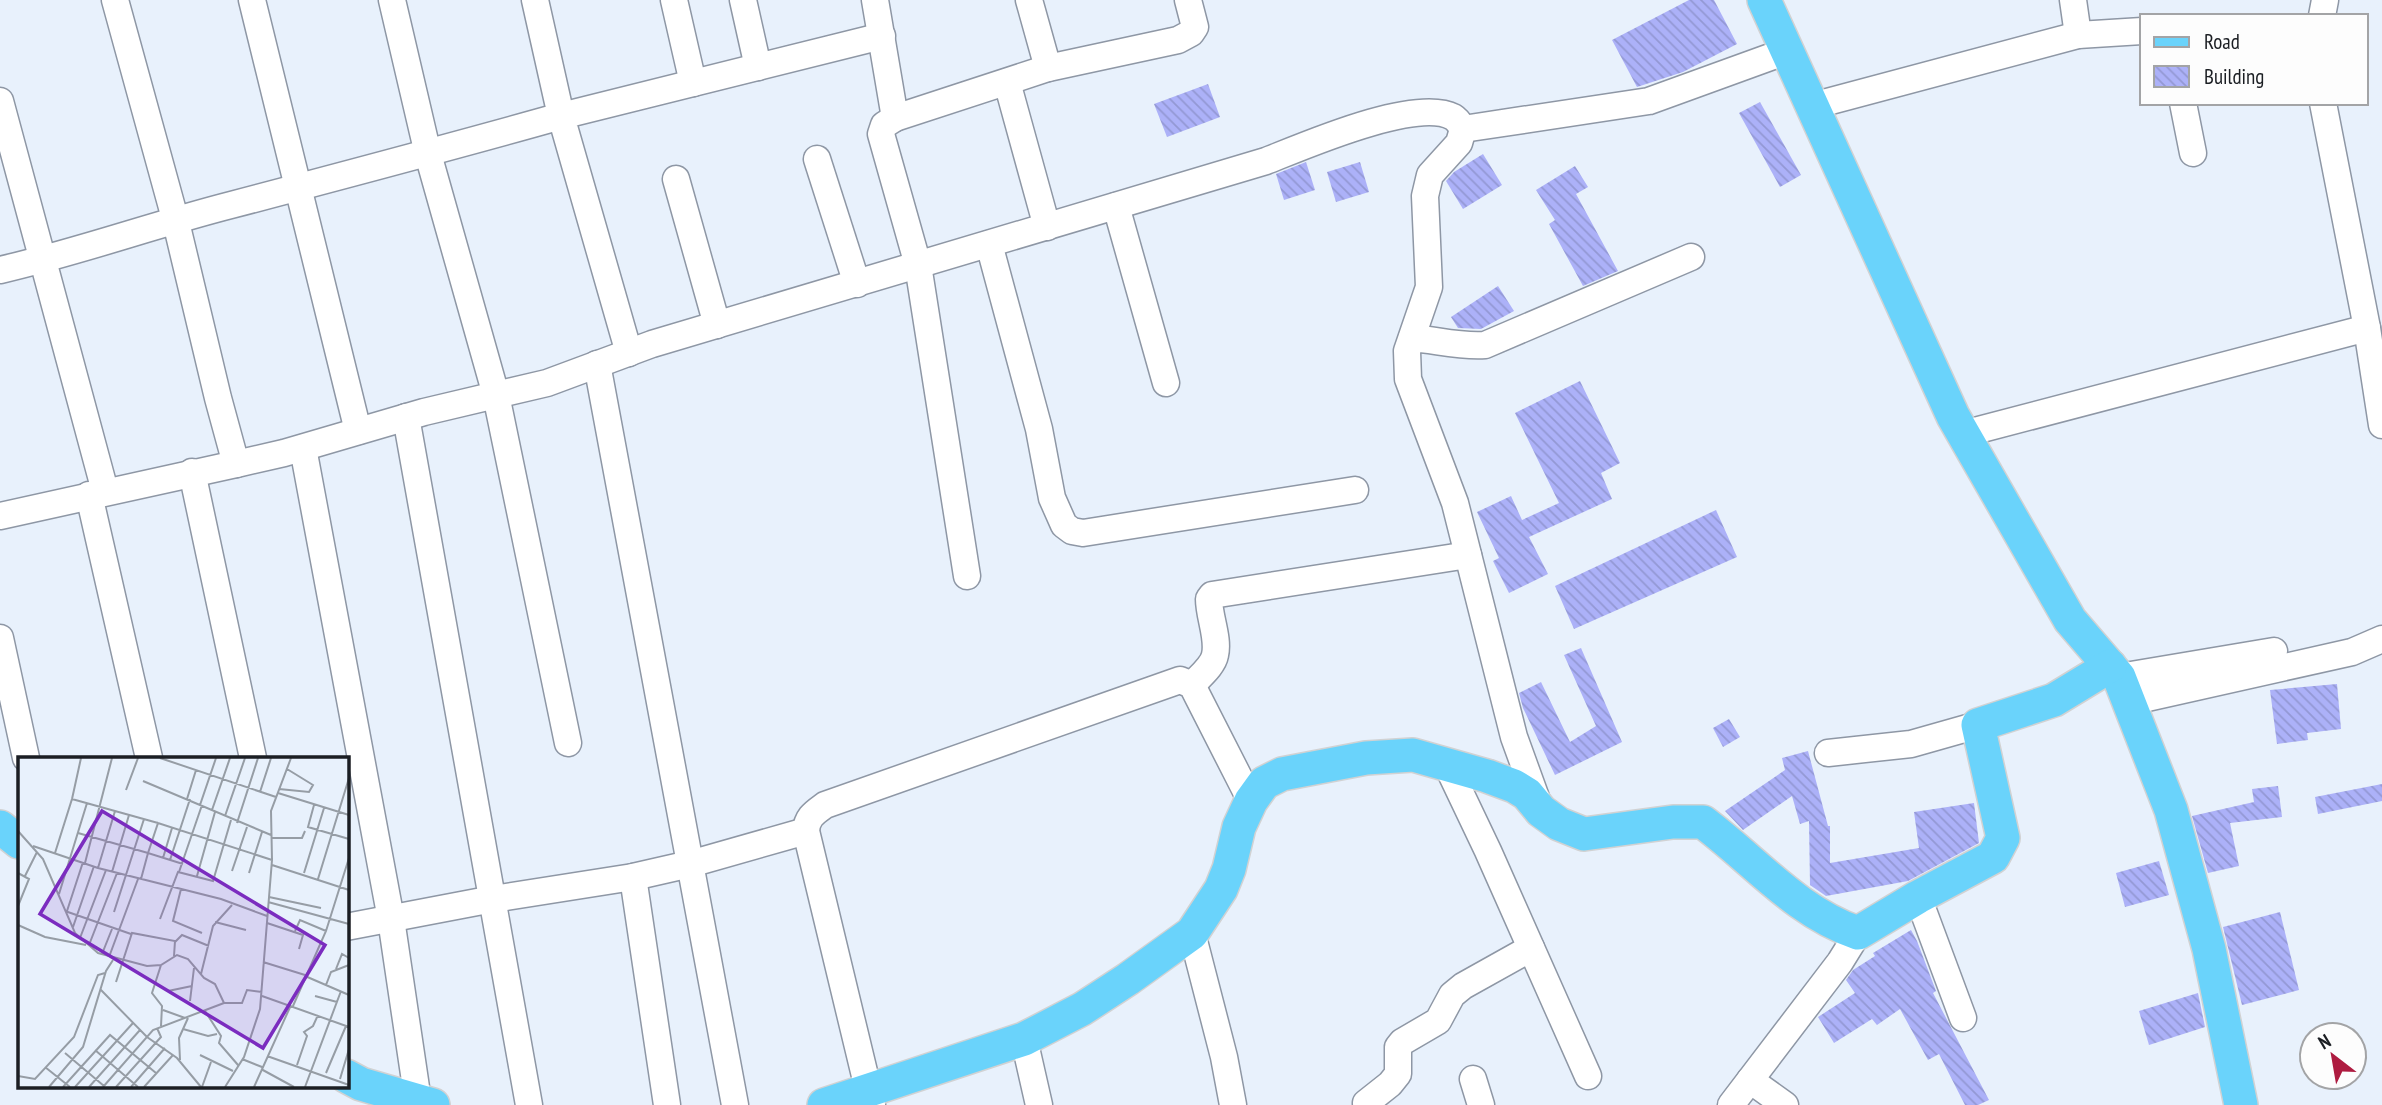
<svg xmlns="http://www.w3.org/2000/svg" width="2382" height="1105" font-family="'PT Sans Narrow',sans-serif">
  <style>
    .building { fill: url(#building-back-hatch) }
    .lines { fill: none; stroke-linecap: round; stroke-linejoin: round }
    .minor-casing { stroke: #8e97a5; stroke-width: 29 }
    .major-casing { stroke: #d1d2d3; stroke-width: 36 }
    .minor { stroke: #fff; stroke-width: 26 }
    .major { stroke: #6ad3fb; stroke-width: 33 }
    .inset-road { fill: none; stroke: #969da5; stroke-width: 2 }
    .view { fill: #7b2cbf; fill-opacity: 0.15; stroke: #7b2cbf; stroke-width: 3.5 }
    .inset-edge { fill: none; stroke: #1b1e23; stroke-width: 3.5 }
  </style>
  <defs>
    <pattern id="building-back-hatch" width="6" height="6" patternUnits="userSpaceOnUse" patternTransform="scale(1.75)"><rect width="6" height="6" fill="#acb1f8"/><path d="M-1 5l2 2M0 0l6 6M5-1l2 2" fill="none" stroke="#9398d4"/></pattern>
  </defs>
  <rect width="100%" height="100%" fill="#e8f1fc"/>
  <g class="building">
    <path d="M1689,0H1714L1737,44L1683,72L1637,87L1612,40Z"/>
    <path d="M1208,84L1220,117L1167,137L1154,104Z"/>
    <path d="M1760,102L1801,175L1780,187L1739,113Z"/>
    <path d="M1483,154L1502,185L1463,209L1446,181L1454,172Z"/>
    <path d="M1306,162L1315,190L1284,200L1276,174Z"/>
    <path d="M1360,162L1369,192L1336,202L1327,172Z"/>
    <path d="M1575,166L1588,187L1576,194L1618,271L1583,286L1549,224L1555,220L1536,190Z"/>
    <path d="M1498,286L1514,311L1481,329L1458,328L1451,317Z"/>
    <path d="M1580,381L1620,463L1601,473L1612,499L1529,537L1548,574L1509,593L1493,561L1499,558L1477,512L1511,496L1522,520L1559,503L1515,413Z"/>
    <path d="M1716,510L1737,557L1574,629L1555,586Z"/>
    <path d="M1581,648L1622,742L1555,775L1523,708L1519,693L1541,682L1570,742L1596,726L1564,655Z"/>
    <path d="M2337,684L2341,729L2307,733L2308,740L2277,744L2270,690Z"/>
    <path d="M1729,719L1740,737L1723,747L1713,728Z"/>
    <path d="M1808,751L1828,826H1830V863L1919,848L1914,812L1974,803L1979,843L1908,881L1826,896L1810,885L1809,821L1800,824L1792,796L1743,830L1725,811L1785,770L1782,758Z"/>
    <path d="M2382,784V801L2318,814L2315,797Z"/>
    <path d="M2278,786L2282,817L2230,823L2239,866L2208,873L2192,816L2254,802L2252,789Z"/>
    <path d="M2159,861L2169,895L2125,907L2116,873Z"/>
    <path d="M2280,912L2299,990L2242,1005L2223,927Z"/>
    <path d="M1911,930L1917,941L1936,991L1933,993L1989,1100L1978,1105H1965L1939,1054L1928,1060L1900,1009L1877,1025L1872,1019L1834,1043L1818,1017L1855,993L1846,980L1853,970L1875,956L1873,953Z"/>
    <path d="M2198,993L2205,1027L2149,1045L2139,1011Z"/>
  </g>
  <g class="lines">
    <defs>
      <g id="minor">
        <path d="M115,0L176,222L218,398L236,464L284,453L424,412L547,383L652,344L1266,161C1304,146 1416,97 1453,117C1458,120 1460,124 1463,129L1649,101L1787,51"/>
        <path d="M252,0L358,431"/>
        <path d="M392,0L428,154L496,395L568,743"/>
        <path d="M674,0L693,83"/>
        <path d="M743,0L758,67"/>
        <path d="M875,0L895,118"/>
        <path d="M1029,0L1048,68"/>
        <path d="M2073,0L2078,35"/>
        <path d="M2322,16L2325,0"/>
        <path d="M1007,82L1047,227"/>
        <path d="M0,101L105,491"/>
        <path d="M2183,103L2193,153"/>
        <path d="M2323,103L2367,328L2382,425"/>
        <path d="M1812,106L2078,35L2142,31"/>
        <path d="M1463,129L1459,143L1430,175L1425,196L1429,287L1407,351L1408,379L1455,503L1514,737L1539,806"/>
        <path d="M817,159L857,284"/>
        <path d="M676,179L717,325"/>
        <path d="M1116,206L1166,383"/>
        <path d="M989,244L1039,429L1052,498L1064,525L1072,531L1083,533L1355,490"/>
        <path d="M0,270C78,252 153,225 231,205C341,176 451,147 561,116L535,0"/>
        <path d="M1412,338C1436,340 1461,347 1485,345L1691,257"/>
        <path d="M629,353L561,116L882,36"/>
        <path d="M597,364L735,1105"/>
        <path d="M406,417L529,1105"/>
        <path d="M1963,434L2367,328"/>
        <path d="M303,448L391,919L418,1101"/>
        <path d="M192,472L253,758"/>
        <path d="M89,495L149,758"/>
        <path d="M0,516L236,464"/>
        <path d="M967,576L918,265L881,134L884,125L895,118L1048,68L1178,40L1191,33L1195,27L1188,0"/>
        <path d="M0,638L26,758"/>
        <path d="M2119,677L2274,651"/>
        <path d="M1192,685C1199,677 1213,666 1215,655C1219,638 1209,617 1209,599L1212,595L1468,555"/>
        <path d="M2129,702L2352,652L2382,639"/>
        <path d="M1828,753L1911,744L1978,725"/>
        <path d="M1447,765L1488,851L1588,1076"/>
        <path d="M633,877L667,1105"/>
        <path d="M1918,897L1963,1018"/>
        <path d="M346,927L493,899L633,877L690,864L806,831"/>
        <path d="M1192,933L1224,1057L1233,1105"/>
        <path d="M1024,1039L1039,1105"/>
        <path d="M1473,1079L1481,1105"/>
        <path d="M1750,1080L1785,1105"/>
        <path d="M1366,1103L1390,1084L1398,1074V1047L1402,1042L1438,1021L1452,995L1463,986L1531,948"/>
        <path d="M872,1105L806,831C807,817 814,813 825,805L1180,680L1192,685L1198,697L1251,801"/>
        <path d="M1731,1105L1840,962L1858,933"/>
      </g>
      <g id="major">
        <path d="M1764,0L1953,416L2070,620L2119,677L2171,810L2209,949L2241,1105"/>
        <path d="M0,827L19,842"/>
        <path d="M346,1076L361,1084L433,1105"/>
        <path d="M824,1105L1024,1039L1082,1009L1128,979L1192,933L1221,889L1229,869L1239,827L1251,801L1264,783L1282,774L1366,758L1413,755L1487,776L1514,786L1527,794L1541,811L1559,824L1584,834L1673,822H1703C1754,860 1796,912 1858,933L1918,897L1993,857L2003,838L1978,725L2054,700L2110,666"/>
      </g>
    </defs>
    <use href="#minor" class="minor-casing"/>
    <use href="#major" class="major-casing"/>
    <use href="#minor" class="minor"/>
    <use href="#major" class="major"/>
  </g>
  <g transform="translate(18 757)">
    <rect width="331" height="331" fill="#e8f1fc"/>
    <path class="inset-road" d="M142,1L258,40M125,24L253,78M261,32L291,35L295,28L269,12M108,33L120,1M242,35L253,1M260,36L331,58M54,42L63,1M169,42L178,13M182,48L198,1M296,48L290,70L331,82M194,53L212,1M97,54L80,111L203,142L249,159M207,59L227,1M219,66L240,1M0,74L25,102L57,176L80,196L129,209L143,208L159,198L170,202L186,221L197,227L206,246H224L229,233L244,235M60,76L130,96L140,66L254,103M254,81H284L287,74M15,89L80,111M37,96L54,42L140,66M145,101L154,71M152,103L172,42M67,106L94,1M254,108L331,133M214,114L229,70M94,115L111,58M161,115L184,48M0,116L11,122L0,149M231,116L244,75M286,116L306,51M7,119L19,95M179,119L197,55M123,122L130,96L165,107M300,122L331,21M163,132L155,164L184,176M41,137L69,46M251,140L303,151M250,145L331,167M47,154L113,177M49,154L65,105M96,155L126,62M142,162L160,115L195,124L213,63M197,165L228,173M249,166L285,178L281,192M0,168L27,180L68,188M55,170L76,109M277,174L282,163L308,174M62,181L88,113M157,185L164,178L191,189M71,188L99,116M84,197L94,172M91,200L120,122M245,205L287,218M318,212L324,197L331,201M183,217L195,169L214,148M287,219L331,238M98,225L114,176L157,184L156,199M308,228L313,215L331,208M83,233L129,280L159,301L183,330M150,234L174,229M244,239L331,270M297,239L319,245M172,244L176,211M275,249L308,174L331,101M145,253L167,261M187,254L203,279L201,286L220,308M143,269L144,249L134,236L143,208M165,272L190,279L199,277M77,293L120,330M47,296L86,329M182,298L215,314M249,299L331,328M224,302L244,310M162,303L161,281L170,261M279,308L289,279L286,275L295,269L300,258M27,310L52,330M243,312L276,330M308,316L328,269M0,319L17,322L56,280L80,218L87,216M322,322L331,292M31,330L65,290L88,214L95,203M45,330L92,278L138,316M57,330L115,266M71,330L122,273M85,330L135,273L206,246M98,330L143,280L139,271M113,330L147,291M126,330L155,298M184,330L193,305M207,330L226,300L242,252L254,103L253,54L273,1M236,330L273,248M287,330L323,234"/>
    <path class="view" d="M84,54L307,188L245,291L22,157Z"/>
    <rect width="331" height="331" class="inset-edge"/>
  </g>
  <rect x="2140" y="14" width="228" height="91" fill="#fdfdfd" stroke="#a3a4a6" stroke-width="2"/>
  <rect x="2154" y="37" width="35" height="10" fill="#6ad3fb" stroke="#a3a4a6" stroke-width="2"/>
  <text x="2204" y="49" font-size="21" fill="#1b1e23">Road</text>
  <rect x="2154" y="66" width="35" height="21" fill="url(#building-back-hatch)" stroke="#a3a4a6" stroke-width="2"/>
  <text x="2204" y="84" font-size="21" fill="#1b1e23">Building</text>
  <g transform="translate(2333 1056) rotate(329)"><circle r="33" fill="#fdfdfd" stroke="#a3a4a6" stroke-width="2"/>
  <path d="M0-5L12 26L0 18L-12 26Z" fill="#ae1b40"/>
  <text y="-10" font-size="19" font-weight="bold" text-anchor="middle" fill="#1b1e23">N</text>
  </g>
</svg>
